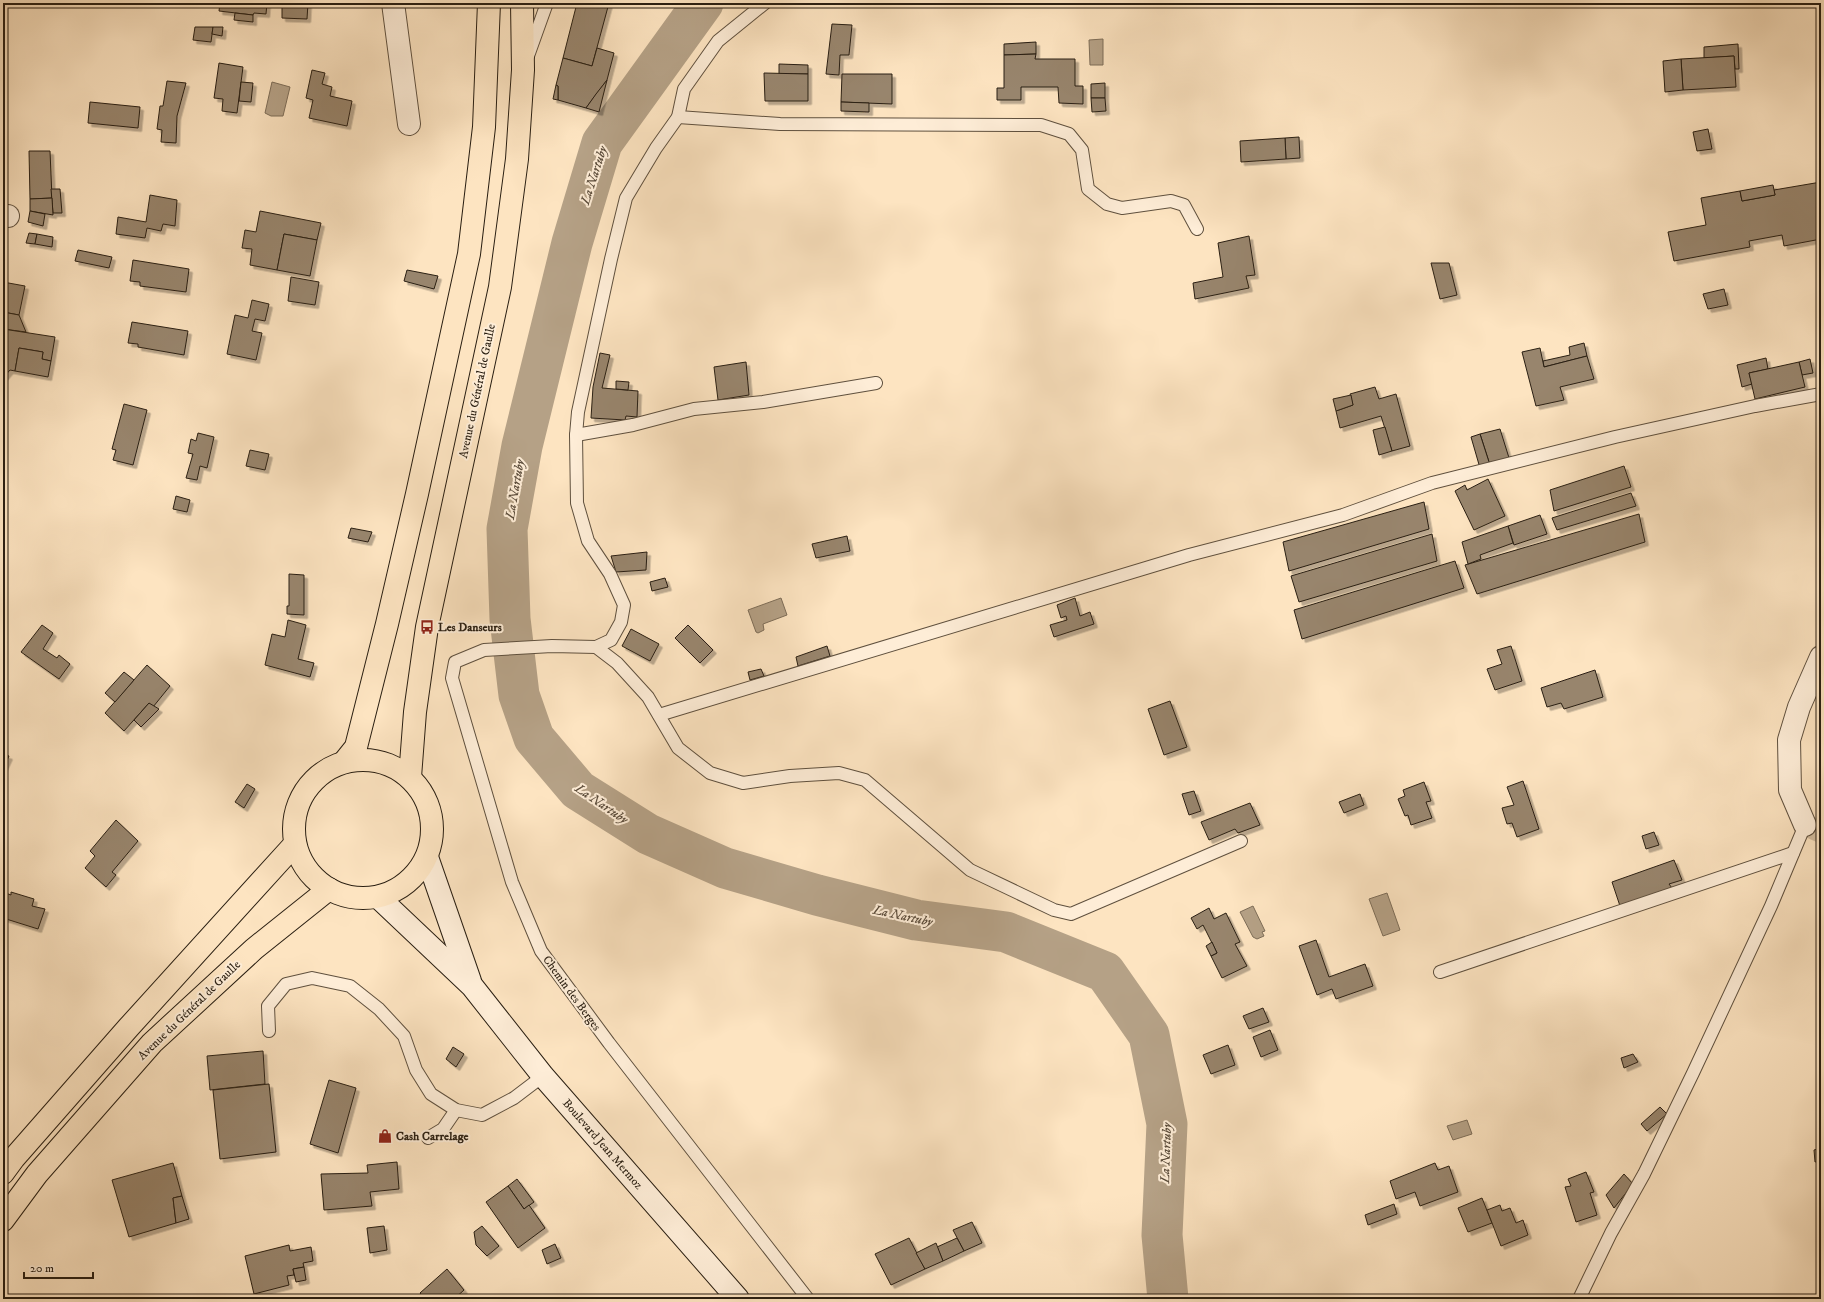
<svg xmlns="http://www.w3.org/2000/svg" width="1824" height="1302" font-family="'IM FELL DW Pica',serif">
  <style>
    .water { fill: #b5a186; stroke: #7d6d58 }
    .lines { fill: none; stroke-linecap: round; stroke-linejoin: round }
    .river { stroke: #b5a186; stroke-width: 41 }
    .building { fill: #98856d; stroke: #2a1f12; filter: url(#shadow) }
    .street-tunnel { stroke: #d3bd9e; stroke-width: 22; stroke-dasharray: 22 11; stroke-linecap: butt }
    .lane-casing { stroke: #5f503e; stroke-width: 14 }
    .street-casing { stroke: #5f503e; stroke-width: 24 }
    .secondary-casing { stroke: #2a1f12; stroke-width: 24 }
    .primary-casing { stroke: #2a1f12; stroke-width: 24 }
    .lane { stroke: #feedd7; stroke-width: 12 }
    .street { stroke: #feedd7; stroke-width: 22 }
    .secondary { stroke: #feedd7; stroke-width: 22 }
    .primary { stroke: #fde4c1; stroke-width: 22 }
    .labels { text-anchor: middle; stroke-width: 4; stroke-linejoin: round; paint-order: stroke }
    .street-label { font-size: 12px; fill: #2a1f12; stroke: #feedd7 }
    .poi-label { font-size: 12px; font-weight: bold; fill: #2a1f12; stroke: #feedd7; text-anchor: start }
    .water-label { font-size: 13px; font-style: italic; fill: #5b4c3b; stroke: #feedd7 }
  </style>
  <defs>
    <filter id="shadow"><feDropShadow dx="3.5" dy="3.5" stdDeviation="0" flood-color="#0004"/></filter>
  </defs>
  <rect width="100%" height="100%" fill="#fde4c1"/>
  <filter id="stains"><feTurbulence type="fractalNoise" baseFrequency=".005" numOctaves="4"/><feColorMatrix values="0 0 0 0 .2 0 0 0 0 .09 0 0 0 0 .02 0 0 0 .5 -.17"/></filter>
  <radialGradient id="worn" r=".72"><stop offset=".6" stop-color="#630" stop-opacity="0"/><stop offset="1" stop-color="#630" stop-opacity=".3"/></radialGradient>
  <g class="water">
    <path d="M1103,39V65H1090L1089,40Z"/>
    <path d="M272,82L290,87L283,116H271L265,113Z"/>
    <path d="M781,598L787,615L763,624L764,630L758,633L756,632L748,610Z"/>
    <path d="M1387,893L1400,930L1383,936L1369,899Z"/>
    <path d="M1253,906L1265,931L1262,932L1264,936L1257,939L1253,937L1240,912Z"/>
    <path d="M1467,1120L1472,1134L1453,1140L1447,1126Z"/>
  </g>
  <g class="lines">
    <path class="river" d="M703,3L602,143L572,243L522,446L507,529L510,619L519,695L534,738L578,790L648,834L725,868L817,895L916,920L1006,932L1105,972L1149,1035L1167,1124L1162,1235L1168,1299"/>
  </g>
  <g class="building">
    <path d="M220,3H267L266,14L254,13L253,15L219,11Z"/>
    <path d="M282,3H308L307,19L282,18Z"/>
    <path d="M577,3H609L592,66L563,58Z"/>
    <path d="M235,13L253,15V22L234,20Z"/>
    <path d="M832,24L852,25L849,55H840L839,75L826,74Z"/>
    <path d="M195,27H213L211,42L193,40Z"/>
    <path d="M213,27H223L222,36L212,34Z"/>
    <path d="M1036,42V54L1004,55V44Z"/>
    <path d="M1738,44L1739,69H1735L1734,56L1704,58V47Z"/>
    <path d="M597,48L614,53L607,80L586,108L558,100V86L556,85L563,58L592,66Z"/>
    <path d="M1036,54L1035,59H1075V86H1083V104L1059,103L1058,87H1021V100H997V88H1004V55Z"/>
    <path d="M1734,56L1736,87L1683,90L1681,59Z"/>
    <path d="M1681,59L1683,90L1665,92L1663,61Z"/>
    <path d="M219,63L243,67L237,113L222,111L223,99L214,98Z"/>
    <path d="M779,64L808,65V74H779Z"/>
    <path d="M312,70L325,73L322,84L332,87L330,96L352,101L347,126L309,118L313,100L306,98Z"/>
    <path d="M764,73L808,74V101H765Z"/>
    <path d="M842,74H892V104L841,102Z"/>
    <path d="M607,80L599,112L586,108L596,94Z"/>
    <path d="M167,81L186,83L177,116L176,143L161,142L162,130L157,129L160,106H163Z"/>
    <path d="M241,82L253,83L251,102L239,101Z"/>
    <path d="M1105,83V98H1091V84Z"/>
    <path d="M556,85L558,86V100L553,99Z"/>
    <path d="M1091,98H1105L1106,111L1092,112Z"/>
    <path d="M90,102L140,107L138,128L88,123Z"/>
    <path d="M841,102L869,103V112L841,111Z"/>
    <path d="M1708,129L1712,149L1697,151L1693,132Z"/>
    <path d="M1299,137L1300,158L1286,159L1285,138Z"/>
    <path d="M1285,138L1286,159L1241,162L1240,141Z"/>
    <path d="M29,151H50L52,198L30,199Z"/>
    <path d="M1821,182V239L1784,246L1782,235L1749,241L1750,247L1674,261L1668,232L1706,225L1701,198L1740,191L1742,201L1775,195L1774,190Z"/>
    <path d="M1773,185L1775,195L1742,201L1740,191Z"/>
    <path d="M51,189H60L62,213H53Z"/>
    <path d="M150,195L177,200L175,226L163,224L161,231L147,228L145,238L116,234L118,217L146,222Z"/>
    <path d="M52,198L53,215L30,211V199Z"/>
    <path d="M30,211L45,214L43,226L28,222Z"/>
    <path d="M260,211L321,223L317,240L284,234L277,270L250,265L252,249L242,248L245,230L256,232Z"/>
    <path d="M29,233L37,234L35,244L26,243Z"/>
    <path d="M37,234L53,237L52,247L35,244Z"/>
    <path d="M284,234L317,240L310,276L277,270Z"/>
    <path d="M1249,236L1255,275L1246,276L1249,288L1195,299L1193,283L1223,277L1218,243Z"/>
    <path d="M78,250L112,257L109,268L75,261Z"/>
    <path d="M133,260L189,269L186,292L140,286V282L130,281Z"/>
    <path d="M1431,263H1449L1457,295L1440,299Z"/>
    <path d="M407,270L438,276L434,289L404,281Z"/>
    <path d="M291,277L319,282L315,305L288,301Z"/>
    <path d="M3,282L25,286L19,315L3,312Z"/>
    <path d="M1724,289L1728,305L1708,309L1703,294Z"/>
    <path d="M252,300L269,304L265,321L255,319L252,331L262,333L256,360L227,354L235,315L248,318Z"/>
    <path d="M3,312L19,315L26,332L3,329Z"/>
    <path d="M132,322L188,331L184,355L138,347V344L128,343Z"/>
    <path d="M3,329L55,337L51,361L42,359L43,352L19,348L15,371L10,370L3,378Z"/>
    <path d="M1584,343L1587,356L1544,367L1543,361L1570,355L1569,347Z"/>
    <path d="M19,348L43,352L42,359L51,361L48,377L15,371Z"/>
    <path d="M1540,348L1544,367L1587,356L1594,379L1560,387L1564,400L1536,406L1522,352Z"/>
    <path d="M600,353L610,355L602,388L638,391L637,417L626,416L625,420L591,418L593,387Z"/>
    <path d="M1766,358L1768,369L1749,373L1752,384L1742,387L1737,365Z"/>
    <path d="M1810,359L1813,373L1802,375L1799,362Z"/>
    <path d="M746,362L749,395L718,400L714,367Z"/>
    <path d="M1799,362L1805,387L1755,399L1749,373Z"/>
    <path d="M616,381L629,382L628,390L616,389Z"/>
    <path d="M1375,387L1379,399L1396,394L1410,446L1392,451L1381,416L1340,428L1336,411L1353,405L1350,394Z"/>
    <path d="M1351,395L1353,405L1336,411L1333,399Z"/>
    <path d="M124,404L147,410L133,465L113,460L116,450L112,449Z"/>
    <path d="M1385,427L1392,451L1379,455L1373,430Z"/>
    <path d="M1500,429L1510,461L1490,465L1480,434Z"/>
    <path d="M198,433L214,437L207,468L200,466L197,480L186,478L193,454L188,453L191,439L196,441Z"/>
    <path d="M1480,434L1490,465L1480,468L1471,437Z"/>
    <path d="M250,450L269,454L265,470L246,466Z"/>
    <path d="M1624,466L1631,487L1554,511L1550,490Z"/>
    <path d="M1488,479L1505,516L1474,530L1455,491L1465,485L1467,490Z"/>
    <path d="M1631,493L1636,506L1557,530L1552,518Z"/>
    <path d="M176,496L190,500L187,512L173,509Z"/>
    <path d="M1424,502L1429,529L1289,571L1283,542Z"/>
    <path d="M1639,514L1645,542L1477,594L1465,565Z"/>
    <path d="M1540,515L1547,534L1514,545L1508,526Z"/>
    <path d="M1508,526L1513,543L1480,555L1481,559L1468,564L1462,542Z"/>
    <path d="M351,528L372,532L368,542L348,538Z"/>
    <path d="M1432,534L1437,561L1299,602L1291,576Z"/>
    <path d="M847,536L850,551L816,558L812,544Z"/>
    <path d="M647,552L646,570L616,572L611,556Z"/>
    <path d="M1455,561L1464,588L1302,639L1294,610Z"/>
    <path d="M289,574L304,575V615L287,614V606H289Z"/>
    <path d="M665,578L668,587L652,591L650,582Z"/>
    <path d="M1075,598L1080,616L1090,612L1094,624L1054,637L1050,625L1067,620L1066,616L1061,618L1057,605Z"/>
    <path d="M288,620L306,625L298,659L314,663L310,677L265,665L272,634L285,637Z"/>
    <path d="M42,625L53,633L43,649L57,658L59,655L70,664L59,679L21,652Z"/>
    <path d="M688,625L713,650L700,663L675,638Z"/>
    <path d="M631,629L659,644L650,661L622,646Z"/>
    <path d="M827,646L830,656L798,666L796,657Z"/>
    <path d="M1511,646L1522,681L1495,690L1487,669L1502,664L1497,650Z"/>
    <path d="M147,665L170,686L153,707L149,703L124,731L105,713Z"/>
    <path d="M761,669L764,676L750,680L748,672Z"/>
    <path d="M1595,670L1603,697L1564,709L1561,703L1547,707L1541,688Z"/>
    <path d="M124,672L134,680L115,702L105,693Z"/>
    <path d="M1170,701L1187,747L1164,755L1148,709Z"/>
    <path d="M149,703L159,709L141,727L134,720Z"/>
    <path d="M3,754L9,756L3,769Z"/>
    <path d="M1523,781L1539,829L1517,837L1512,823L1507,824L1502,808L1514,805L1507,787Z"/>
    <path d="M1424,782L1431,801L1426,802L1432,818L1411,825L1408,815L1405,816L1398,799L1405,796L1403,790Z"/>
    <path d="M247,784L255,789L244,808L235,802Z"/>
    <path d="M1194,791L1201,811L1189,815L1182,794Z"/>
    <path d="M1360,794L1364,805L1344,813L1339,802Z"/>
    <path d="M1250,803L1260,825L1238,833L1235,829L1209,840L1201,822Z"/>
    <path d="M116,820L138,841L112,872L116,875L106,887L85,868L95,856L90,851Z"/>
    <path d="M1654,832L1659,845L1646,849L1642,836Z"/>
    <path d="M1674,860L1682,880L1669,884L1672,888L1620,906L1612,882Z"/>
    <path d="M3,892L11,895V892L34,899L32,906L45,909L38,929L3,918Z"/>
    <path d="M1209,908L1214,919L1226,913L1240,942L1235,944L1247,966L1222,978L1211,956L1217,953L1203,925L1197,929L1191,918Z"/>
    <path d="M1316,940L1329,977L1365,964L1373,986L1336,999L1332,989L1317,995L1299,946Z"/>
    <path d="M1212,942L1217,953L1211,956L1206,946Z"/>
    <path d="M1263,1008L1269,1022L1249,1029L1243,1016Z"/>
    <path d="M1270,1030L1278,1050L1261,1057L1253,1037Z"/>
    <path d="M1228,1045L1235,1065L1211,1074L1203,1055Z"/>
    <path d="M453,1047L464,1054L456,1067L446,1059Z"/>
    <path d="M263,1051L265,1084L210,1090L207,1056Z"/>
    <path d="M1633,1054L1638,1062L1624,1068L1621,1058Z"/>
    <path d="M329,1080L356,1088L338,1153L310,1144Z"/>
    <path d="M269,1084L276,1152L220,1159L213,1090Z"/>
    <path d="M1660,1107L1667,1114L1647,1131L1641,1124Z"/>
    <path d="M1821,1148V1161L1815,1162L1814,1150Z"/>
    <path d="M397,1162L399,1189L370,1192L372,1206L324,1210L321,1174L368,1173L367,1165Z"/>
    <path d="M173,1163L182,1196L173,1198L176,1223L129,1237L112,1180Z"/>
    <path d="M1435,1163L1438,1170L1449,1166L1458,1192L1420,1206L1415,1192L1396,1199L1390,1181Z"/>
    <path d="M1586,1172L1594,1192L1590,1193L1597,1215L1576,1222L1565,1187L1571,1186L1568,1179Z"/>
    <path d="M1624,1174L1633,1184L1614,1208L1606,1195Z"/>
    <path d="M517,1179L534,1202L524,1209L508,1186Z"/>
    <path d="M508,1186L524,1209L529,1205L545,1228L518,1248L486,1202Z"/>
    <path d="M182,1196L189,1219L176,1223L173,1198Z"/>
    <path d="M1482,1198L1492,1223L1468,1232L1458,1208Z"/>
    <path d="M1394,1204L1397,1214L1368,1225L1365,1215Z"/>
    <path d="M1500,1205L1502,1211L1510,1208L1516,1223L1523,1220L1528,1235L1501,1246L1487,1210Z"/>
    <path d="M972,1222L982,1243L964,1251L953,1230Z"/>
    <path d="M384,1226L387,1250L370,1253L367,1228Z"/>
    <path d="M482,1226L499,1246L487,1256L476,1245L474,1232Z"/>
    <path d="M909,1238L925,1269L891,1285L875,1254Z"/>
    <path d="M957,1238L964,1251L943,1261L937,1247Z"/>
    <path d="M936,1243L943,1261L925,1269L916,1253Z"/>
    <path d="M555,1244L561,1258L547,1264L542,1250Z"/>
    <path d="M289,1245L290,1251L311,1247L313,1261L303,1263L304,1267L293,1269L294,1275L287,1276L289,1285L254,1294L245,1256Z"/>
    <path d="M304,1267L306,1280L296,1282L293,1269Z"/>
    <path d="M447,1269L464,1290L454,1299H425L420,1293Z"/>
  </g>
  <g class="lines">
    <path class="street-tunnel" d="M1805,825L1821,832"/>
    <defs>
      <g id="lane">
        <path d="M528,56L547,3"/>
        <path d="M678,117L780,124L1041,125L1069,134L1082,150L1088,189L1107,204L1122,208L1171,201L1184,205L1197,229"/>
        <path d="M576,435L633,425L694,409L763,402L876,383"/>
        <path d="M596,647L611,640L621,622L624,605L610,574L588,541L577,503L576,435L578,412L611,259L626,198L656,148L678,117L684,89L718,41L765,3"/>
        <path d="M659,715L1189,555L1343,515L1432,483L1615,437L1755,406L1821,394"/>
        <path d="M1440,972L1793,853"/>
        <path d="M269,1031L268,1006L286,984L312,978L350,986L379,1009L404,1036L416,1070L431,1094L456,1110L482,1115L514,1098L543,1076"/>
        <path d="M428,1138L443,1129L456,1110"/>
        <path d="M808,1299L609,1043L541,951L512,882L452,678L455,662L484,650L552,646L596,647L617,663L648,697L678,748L710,773L743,783L790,776L839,773L865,780L970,870L1054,910L1071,914L1241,841"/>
        <path d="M1579,1299L1611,1233L1644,1174L1693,1073L1771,906L1805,825"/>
      </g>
      <g id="street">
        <path d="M393,3L409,124"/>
        <path d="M3,216H8"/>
        <path d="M1805,825L1790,790L1789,740L1799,707L1821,657"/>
      </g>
      <g id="secondary">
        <path d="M427,857L470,981"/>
        <path d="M378,897L472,986L543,1076L738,1299"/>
      </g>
      <g id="primary">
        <circle cx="363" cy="829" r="69"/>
        <path d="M344,762L356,747L387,624L417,494L469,254L484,127L489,3"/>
        <path d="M410,777L415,712L427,627L500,287L517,159L523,70L522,3"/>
        <path d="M3,1173L14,1158L128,1028L295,844"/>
        <path d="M3,1220L37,1174L152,1043L254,949L329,889"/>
      </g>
    </defs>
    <use href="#lane" class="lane-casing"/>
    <use href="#street" class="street-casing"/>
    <use href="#secondary" class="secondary-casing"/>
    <use href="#primary" class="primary-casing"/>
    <use href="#lane" class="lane"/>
    <use href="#street" class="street"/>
    <use href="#secondary" class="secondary"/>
    <use href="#primary" class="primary"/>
  </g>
  <defs>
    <symbol id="bus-bare" viewBox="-9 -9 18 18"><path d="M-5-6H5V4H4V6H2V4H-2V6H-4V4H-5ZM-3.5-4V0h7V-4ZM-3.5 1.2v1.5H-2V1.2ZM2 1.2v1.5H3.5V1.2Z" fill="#8f2418" stroke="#feedd7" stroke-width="2.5" paint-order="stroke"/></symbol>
    <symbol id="shop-bare" viewBox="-9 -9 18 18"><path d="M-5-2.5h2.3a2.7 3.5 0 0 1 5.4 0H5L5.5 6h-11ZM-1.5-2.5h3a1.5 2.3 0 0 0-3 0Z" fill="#8f2418" stroke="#feedd7" stroke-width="2.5" paint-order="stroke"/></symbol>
  </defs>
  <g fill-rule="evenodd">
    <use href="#bus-bare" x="417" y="617" width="20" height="20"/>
    <use href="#shop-bare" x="375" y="1126" width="20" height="20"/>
  </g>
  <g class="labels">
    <g class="street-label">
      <text transform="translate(477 391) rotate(-78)" y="4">Avenue du Général de Gaulle</text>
      <text transform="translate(572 993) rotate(54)" y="4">Chemin des Berges</text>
      <text transform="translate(189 1010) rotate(-44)" y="4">Avenue du Général de Gaulle</text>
      <text transform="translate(603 1144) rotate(49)" y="4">Boulevard Jean Mermoz</text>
    </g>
    <g class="poi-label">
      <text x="438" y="631">Les Danseurs</text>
      <text x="396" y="1140">Cash Carrelage</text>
    </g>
    <g class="water-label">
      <text transform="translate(593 175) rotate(-72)" y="5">La Nartuby</text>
      <text transform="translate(514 489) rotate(-80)" y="5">La Nartuby</text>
      <text transform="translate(602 803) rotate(34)" y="5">La Nartuby</text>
      <text transform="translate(903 915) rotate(12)" y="5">La Nartuby</text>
      <text transform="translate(1165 1153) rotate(-88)" y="5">La Nartuby</text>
    </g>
  </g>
  <rect width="1824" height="1302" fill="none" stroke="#fde4c1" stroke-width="16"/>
  <rect x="4" y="4" width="1816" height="1294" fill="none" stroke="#2a1f12" stroke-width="2"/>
  <rect x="8" y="8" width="1808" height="1286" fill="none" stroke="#2a1f12"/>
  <path d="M24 1272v6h69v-6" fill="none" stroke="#2a1f12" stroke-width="2"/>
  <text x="30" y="1272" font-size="12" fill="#2a1f12" stroke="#feedd7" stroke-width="3" paint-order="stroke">20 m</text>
  <rect width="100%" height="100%" filter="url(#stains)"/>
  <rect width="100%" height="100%" fill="url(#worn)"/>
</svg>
